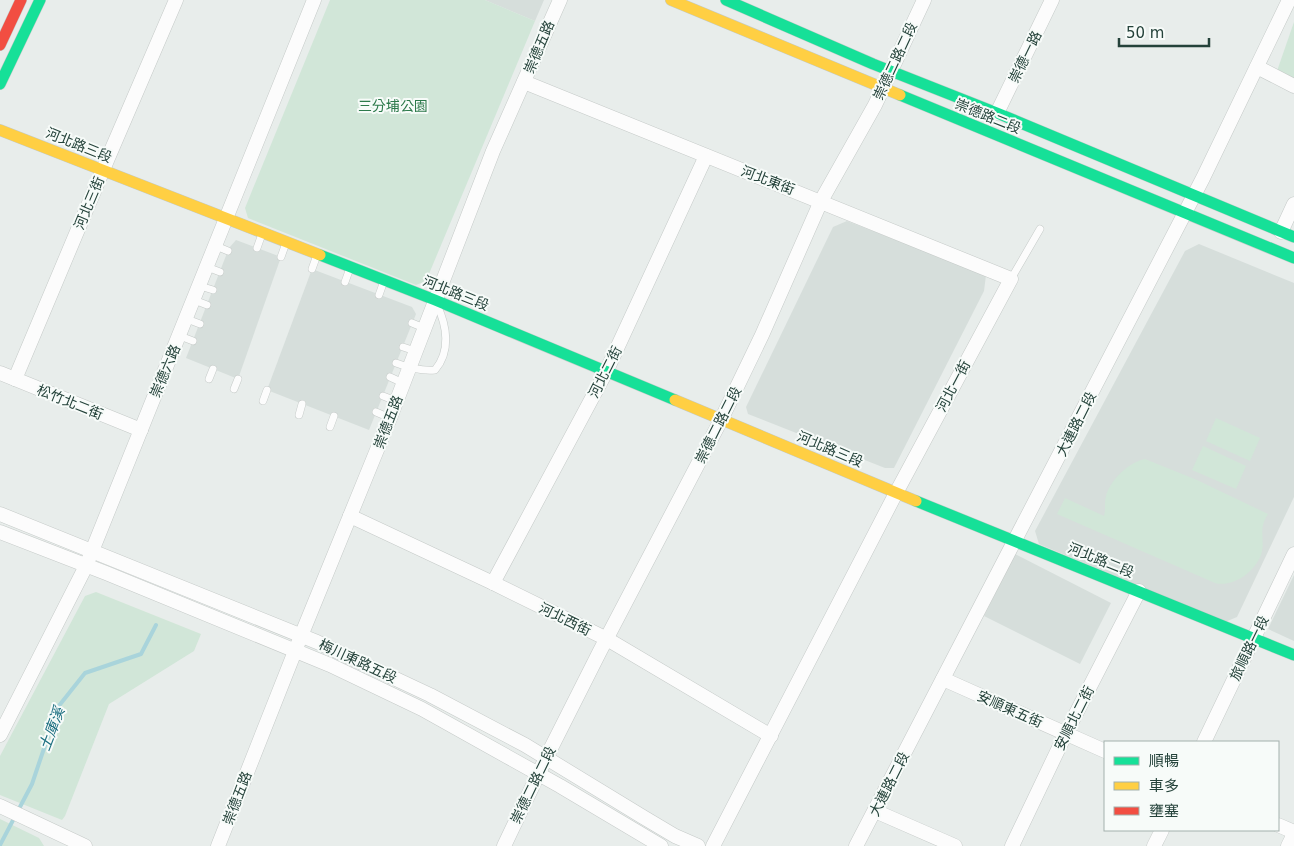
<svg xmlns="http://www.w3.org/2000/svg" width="1294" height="846" font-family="'DejaVu Sans','Noto Sans TC',sans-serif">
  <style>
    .built { fill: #d6dedb }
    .green { fill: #d1e6d8 }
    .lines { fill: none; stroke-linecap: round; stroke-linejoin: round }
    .stream { stroke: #a9d4db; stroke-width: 4 }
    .lane-casing { stroke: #c5cac8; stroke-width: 8 }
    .street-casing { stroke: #c5cac8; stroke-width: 15 }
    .fast-casing { stroke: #c3cbc8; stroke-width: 12 }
    .slow-casing { stroke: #c3cbc8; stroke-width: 12 }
    .jam-casing { stroke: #c3cbc8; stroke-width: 12 }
    .lane { stroke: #fcfcfc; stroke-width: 7 }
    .street { stroke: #fcfcfc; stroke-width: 14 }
    .fast { stroke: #16e098; stroke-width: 11 }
    .slow { stroke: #ffcf43; stroke-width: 11 }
    .jam { stroke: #f24e42; stroke-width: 11 }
    .labels { text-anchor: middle; stroke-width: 4; stroke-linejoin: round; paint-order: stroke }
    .street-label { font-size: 14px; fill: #24423a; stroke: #f7fbf9 }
    .park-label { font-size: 14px; fill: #2d7a4b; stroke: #f7fbf9 }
    .water-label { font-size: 15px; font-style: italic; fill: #1c6f80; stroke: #f7fbf9 }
  </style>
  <rect width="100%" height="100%" fill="#e8edeb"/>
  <g class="built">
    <path d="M485,0H544L535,21Z"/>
    <path d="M847,221L986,275L984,291L894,468H885L748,414L746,407L833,227Z"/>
    <path d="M236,240L281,257L238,379L186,358L229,248Z"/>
    <path d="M1199,244L1294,283V497L1237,617L1225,622L1039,544L1035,531L1185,251Z"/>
    <path d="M312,269L412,307L416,314L369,430L267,390Z"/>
    <path d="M1015,554L1111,603L1080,664L984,616Z"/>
    <path d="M1294,575V641L1268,629Z"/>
  </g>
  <g class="green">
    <path d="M330,0H485L535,21L426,281L416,285L248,218L245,208Z"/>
    <path d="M1294,22V78L1277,71Z"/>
    <path d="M1216,418L1260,438L1250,461L1206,441Z"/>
    <path d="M1203,446L1246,466L1236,489L1192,470Z"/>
    <path d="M1145,459L1197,480L1268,514C1266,517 1264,521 1263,525C1261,533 1264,543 1262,551C1258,570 1234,588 1215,583L1057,514L1065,498L1104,516C1106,510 1104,503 1106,496C1110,480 1129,462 1145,459Z"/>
    <path d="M96,592L201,634L194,651L109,704L65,816L62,820L0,795V756L85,596Z"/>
    <path d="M0,819L39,838L44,846H0Z"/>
  </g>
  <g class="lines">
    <path class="stream" d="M0,845L32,784L58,707L85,673L141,654L156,625"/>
    <defs>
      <g id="lane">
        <path d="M216,246L228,251"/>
        <path d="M257,248L262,234"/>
        <path d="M281,257L286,243"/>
        <path d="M207,267L220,272"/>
        <path d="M312,269L317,255"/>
        <path d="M1011,279L1040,229"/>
        <path d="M345,282L350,268"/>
        <path d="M200,286L213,290"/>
        <path d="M379,295L384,281"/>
        <path d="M194,300L207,305"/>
        <path d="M187,319L200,324"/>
        <path d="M412,323L424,328"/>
        <path d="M180,336L193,341"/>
        <path d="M403,347L415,351"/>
        <path d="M396,363C409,368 422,371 435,370C451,351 447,326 437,305"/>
        <path d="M390,377L403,383"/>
        <path d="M209,379L213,369"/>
        <path d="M234,389L238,379"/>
        <path d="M383,396L396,401"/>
        <path d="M263,401L267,390"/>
        <path d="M376,412L390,418"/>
        <path d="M299,415L302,404"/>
        <path d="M330,427L334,416"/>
      </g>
      <g id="street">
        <path d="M1257,67L1294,86"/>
        <path d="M524,82L1011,279L896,493L713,846"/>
        <path d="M997,113L1052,0"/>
        <path d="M1281,232L1294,204"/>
        <path d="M0,373L141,430"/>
        <path d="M15,379L108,158L176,0"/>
        <path d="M0,514L317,642L430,695L525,745L643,817L675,836L698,846"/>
        <path d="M350,516L493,583L607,639L771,736"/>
        <path d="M0,532L106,573L330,665L422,709L560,786L661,846"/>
        <path d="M493,583L606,372L706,156"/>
        <path d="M943,679L1105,751"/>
        <path d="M0,735L86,566L314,0"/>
        <path d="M1204,742L1294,554"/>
        <path d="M0,806L85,846"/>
        <path d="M875,811L955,846"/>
        <path d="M1278,825L1294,832"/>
        <path d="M218,846L301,636L390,418L493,151L560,0"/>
        <path d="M504,846L546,758L600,651L721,420L762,335L821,201L875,105L924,0"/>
        <path d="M856,846L1203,178L1289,0"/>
        <path d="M1012,846L1066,733L1139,591"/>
        <path d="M1154,846L1162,830"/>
        <path d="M1288,846L1294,834"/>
      </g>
      <g id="fast">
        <path d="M726,0L873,64L997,113L1294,237"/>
        <path d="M0,84L40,0"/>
        <path d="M900,95L1294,258"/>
        <path d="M320,255L435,300L675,400"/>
        <path d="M916,501L1294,655"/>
      </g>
      <g id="slow">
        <path d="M671,0L900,95"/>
        <path d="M0,130L320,255"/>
        <path d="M675,400L916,501"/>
      </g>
      <path id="jam" d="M0,45L21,0"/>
    </defs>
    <use href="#lane" class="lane-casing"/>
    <use href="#street" class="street-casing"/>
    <use href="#fast" class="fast-casing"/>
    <use href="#slow" class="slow-casing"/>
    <use href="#jam" class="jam-casing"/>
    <use href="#lane" class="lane"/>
    <use href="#street" class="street"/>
    <use href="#fast" class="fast"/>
    <use href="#slow" class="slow"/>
    <use href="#jam" class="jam"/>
  </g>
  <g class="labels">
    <g class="street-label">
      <text transform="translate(539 47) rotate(-67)" y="5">崇德五路</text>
      <text transform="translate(1025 57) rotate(-64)" y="5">崇德一路</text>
      <text transform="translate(895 61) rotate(-65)" y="5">崇德二路二段</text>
      <text transform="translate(988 116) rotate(22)" y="5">崇德路二段</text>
      <text transform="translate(79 145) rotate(22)" y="5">河北路三段</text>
      <text transform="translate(768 180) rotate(21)" y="5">河北東街</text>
      <text transform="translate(89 203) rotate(-67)" y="5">河北三街</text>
      <text transform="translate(456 293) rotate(22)" y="5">河北路三段</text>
      <text transform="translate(165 371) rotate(-67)" y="5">崇德六路</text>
      <text transform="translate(605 372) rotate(-63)" y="5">河北二街</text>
      <text transform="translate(953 386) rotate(-62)" y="5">河北一街</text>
      <text transform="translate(70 402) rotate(22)" y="5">松竹北二街</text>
      <text transform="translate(388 422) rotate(-69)" y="5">崇德五路</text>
      <text transform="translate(1076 424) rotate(-63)" y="5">大連路二段</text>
      <text transform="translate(718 425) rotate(-63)" y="5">崇德二路二段</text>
      <text transform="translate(830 449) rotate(23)" y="5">河北路三段</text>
      <text transform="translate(1101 560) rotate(22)" y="5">河北路二段</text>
      <text transform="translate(565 619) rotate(26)" y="5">河北西街</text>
      <text transform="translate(1249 648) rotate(-64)" y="5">旅順路一段</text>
      <text transform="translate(358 661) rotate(25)" y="5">梅川東路五段</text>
      <text transform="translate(1010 709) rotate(24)" y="5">安順東五街</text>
      <text transform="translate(1074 718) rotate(-63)" y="5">安順北二街</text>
      <text transform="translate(889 784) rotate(-63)" y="5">大連路二段</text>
      <text transform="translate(533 785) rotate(-64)" y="5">崇德二路二段</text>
      <text transform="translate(237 798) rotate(-69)" y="5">崇德五路</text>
    </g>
    <g class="park-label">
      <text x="393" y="111">三分埔公園</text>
    </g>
    <g class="water-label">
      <text transform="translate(52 729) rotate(-69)" y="5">土庫溪</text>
    </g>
  </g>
  <rect x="1104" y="741" width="175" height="90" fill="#f7fbf9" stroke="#a3b1ad"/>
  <rect x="1114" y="757" width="25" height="8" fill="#16e098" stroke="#a3b1ad"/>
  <text x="1149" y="766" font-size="15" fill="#24423a">順暢</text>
  <rect x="1114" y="782" width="25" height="8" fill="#ffcf43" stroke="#a3b1ad"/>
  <text x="1149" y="791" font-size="15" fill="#24423a">車多</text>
  <rect x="1114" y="807" width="25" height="8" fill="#f24e42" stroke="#a3b1ad"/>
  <text x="1149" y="816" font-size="15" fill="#24423a">壅塞</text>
  <path d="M1119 38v8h90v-8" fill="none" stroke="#24423a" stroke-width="2.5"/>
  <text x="1126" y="38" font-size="15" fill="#24423a" stroke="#f7fbf9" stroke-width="4" paint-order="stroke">50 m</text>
</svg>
